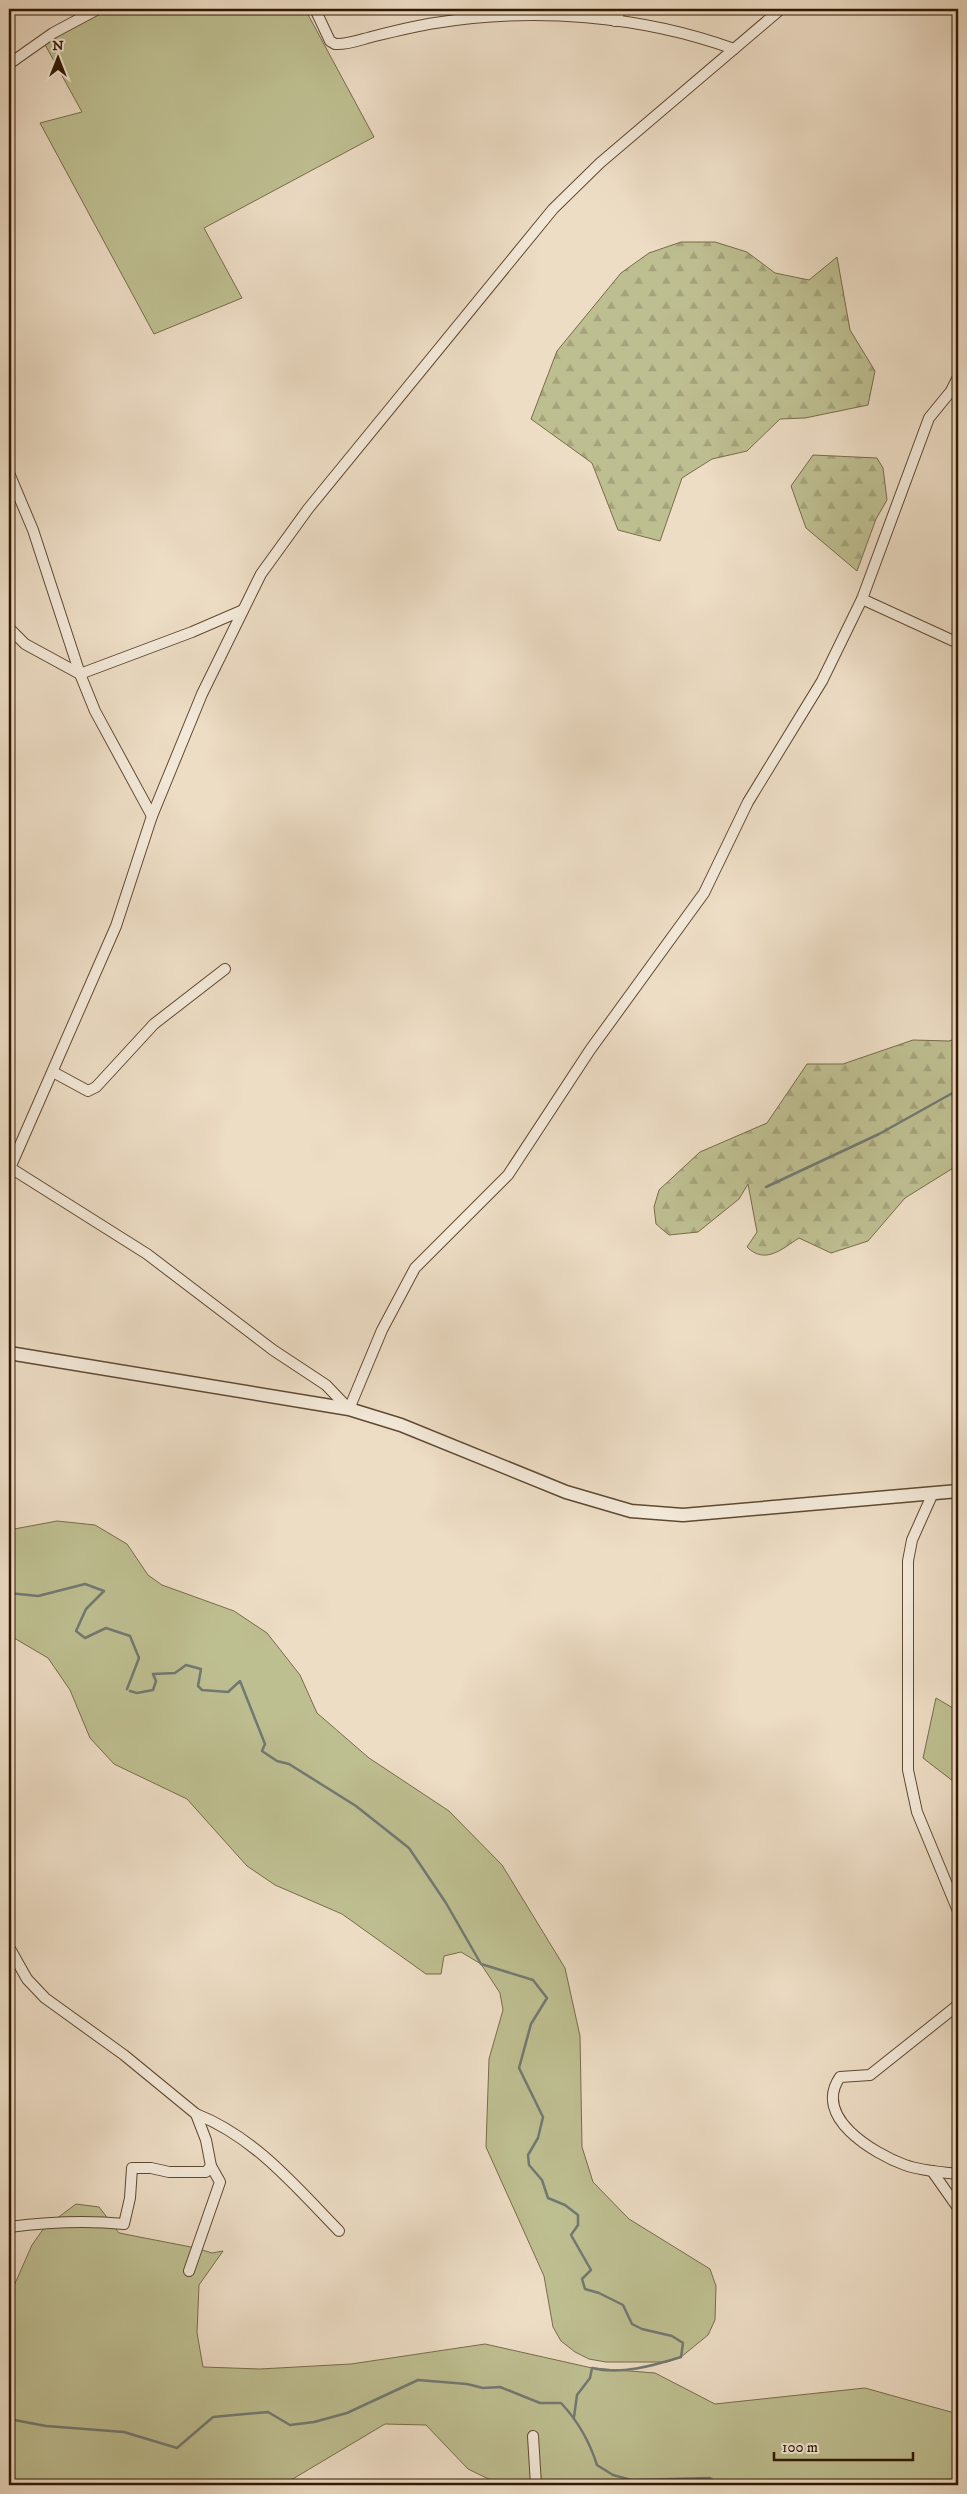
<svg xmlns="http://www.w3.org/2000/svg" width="967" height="2494" font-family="'IM FELL DW Pica',serif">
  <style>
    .green { fill: #bebf91; stroke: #786c49 }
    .forest { fill: url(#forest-firs); stroke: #786c49 }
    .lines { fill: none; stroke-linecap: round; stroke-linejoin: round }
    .stream { stroke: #727972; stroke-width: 2.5 }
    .minor-casing { stroke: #604932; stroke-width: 12 }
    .tertiary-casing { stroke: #604932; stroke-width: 15 }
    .minor { stroke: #f3e9d9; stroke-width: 10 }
    .tertiary { stroke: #f3e9d9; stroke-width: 12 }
  </style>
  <defs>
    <pattern id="forest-firs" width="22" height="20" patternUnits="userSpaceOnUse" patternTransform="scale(1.25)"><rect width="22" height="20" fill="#bebf91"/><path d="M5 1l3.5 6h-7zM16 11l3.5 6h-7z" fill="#a4a37b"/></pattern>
  </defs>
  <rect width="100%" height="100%" fill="#edddc5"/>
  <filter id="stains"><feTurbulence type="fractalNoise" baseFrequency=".004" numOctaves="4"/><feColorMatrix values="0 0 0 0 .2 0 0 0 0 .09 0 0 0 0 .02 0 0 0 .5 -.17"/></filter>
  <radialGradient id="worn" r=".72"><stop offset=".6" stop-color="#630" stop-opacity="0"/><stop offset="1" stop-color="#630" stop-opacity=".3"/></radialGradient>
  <g class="green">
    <path d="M103,9H305L374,137L204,228L242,298L154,334L40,123L82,112L43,41Z"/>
    <path d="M57,1521L95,1525L127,1544L148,1575L162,1585L234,1611L267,1633L300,1675L317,1713L369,1758L449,1811L502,1865L565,1968L580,2036L582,2147L593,2182L629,2219L710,2269L716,2286L715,2320L708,2335L681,2357L667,2362H606L589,2359L575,2352L561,2341L553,2327L544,2276L486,2147L489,2059L503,2010L500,1993L481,1964L461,1952L444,1956L441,1974H426L342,1914L275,1885L247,1866L187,1799L114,1764L90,1738L70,1690L48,1658L9,1635V1530Z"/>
    <path d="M936,1698L958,1711V1785L923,1758Z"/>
    <path d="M76,2204L99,2207L119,2233L196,2248L212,2253L223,2251L199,2285L197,2333L203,2367L260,2369L351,2364L485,2344L592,2368L655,2373L715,2404L865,2388L958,2414V2485H501L468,2469L426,2425L385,2424L291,2480L239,2485H9V2297L32,2245L44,2228Z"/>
  </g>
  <g class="forest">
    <path d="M681,242H715L747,252L775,273L809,280L837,257L850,330L875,371L868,405L805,418L780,419L747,451L712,459L682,478L660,541L618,530L592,463L531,419L557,351L621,273L649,253Z"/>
    <path d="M813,455L877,458L883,468L887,500L876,519L857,571L806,528L791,486Z"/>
    <path d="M958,1038V1165L905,1198L868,1241L831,1253L799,1238C782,1249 765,1265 747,1247L757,1232L748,1184L739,1199L698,1232L669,1235L656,1224L654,1207L659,1190L700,1152L767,1123L807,1064H843L913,1040L949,1041Z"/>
  </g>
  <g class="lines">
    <g class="stream">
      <path d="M766,1187L879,1134L958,1090"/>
      <path d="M9,1593L38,1596L85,1584L104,1591L86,1609L76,1631L85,1638L106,1628L130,1636L139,1658L127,1689"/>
      <path d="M130,1691L137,1693L153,1690L156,1681L153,1674L175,1673L186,1665L201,1669L198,1686L202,1690L228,1692L240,1681L265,1744L262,1751L277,1761L289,1764L356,1806L409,1848L446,1903L481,1964L533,1980L547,1998L531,2024L519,2068L543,2117L538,2138L528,2155L529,2165L542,2180L548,2198L565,2205L578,2215V2225L571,2235L591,2270L582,2279L585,2289L599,2293L623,2305L632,2324L642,2329L672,2336L683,2343L681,2357C652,2366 621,2375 592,2368L590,2378L577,2395L574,2417"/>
      <path d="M9,2419L46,2426L124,2432L177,2448L213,2417L268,2412L290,2425L314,2422L347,2413L418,2380L467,2384L483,2388L500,2387L540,2403H561C577,2420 590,2443 597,2465L613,2475L631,2480L710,2478L719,2485"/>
    </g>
    <defs>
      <g id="minor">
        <path d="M315,9L330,41L335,44C348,45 362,39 375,36C395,31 415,26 435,23C533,7 640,15 734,49"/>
        <path d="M615,21L621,9"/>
        <path d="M9,64L53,33L98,9"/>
        <path d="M9,473L33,530L80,674L95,711L152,816"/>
        <path d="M862,599L958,643"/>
        <path d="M9,628L25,644L80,674L192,632L243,610"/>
        <path d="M53,1072L88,1091L96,1087L154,1024L225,969"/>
        <path d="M9,1167L147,1254L273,1350L326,1385L349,1409L382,1330L415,1268L508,1175L590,1050L704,893L748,802L822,681L862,599L929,418L951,391L958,377"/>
        <path d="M10,1168L116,926L152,816L202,694L261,574L308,509L553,209L600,163L781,9"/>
        <path d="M933,1493L912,1540L908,1561V1770L917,1812L958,1911"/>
        <path d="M9,1947L27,1979L45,1998L124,2055L196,2114L206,2140L211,2166L220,2182L189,2271"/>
        <path d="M958,2005L870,2075L840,2077C812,2117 873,2153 905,2165C922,2171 941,2172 958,2174"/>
        <path d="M196,2114C255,2137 296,2187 339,2231"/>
        <path d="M932,2171L958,2208"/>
        <path d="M9,2227C48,2222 85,2220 124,2224L130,2198L132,2168H151L169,2172H206L211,2166"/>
        <path d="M533,2436L536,2485"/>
      </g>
      <path id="tertiary" d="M9,1353L349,1409L401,1425L566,1492L631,1511L683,1515L958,1491"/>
    </defs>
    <use href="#minor" class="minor-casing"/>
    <use href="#tertiary" class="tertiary-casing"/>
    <use href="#minor" class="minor"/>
    <use href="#tertiary" class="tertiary"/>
  </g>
  <rect width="967" height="2494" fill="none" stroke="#edddc5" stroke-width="30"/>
  <rect x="10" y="10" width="947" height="2474" fill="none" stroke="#311801" stroke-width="2.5"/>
  <rect x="15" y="15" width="937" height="2464" fill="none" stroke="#311801"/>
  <g transform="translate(58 58)" stroke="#f3e9d9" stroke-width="4" paint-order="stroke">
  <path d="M0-4L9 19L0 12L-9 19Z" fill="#311801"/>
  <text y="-8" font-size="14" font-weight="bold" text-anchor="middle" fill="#311801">N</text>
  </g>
  <path d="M774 2452v8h139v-8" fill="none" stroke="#311801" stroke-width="2.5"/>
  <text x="782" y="2452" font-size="15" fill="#311801" stroke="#f3e9d9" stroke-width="4" paint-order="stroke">100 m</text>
  <rect width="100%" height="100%" filter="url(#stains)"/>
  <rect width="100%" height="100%" fill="url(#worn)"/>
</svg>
